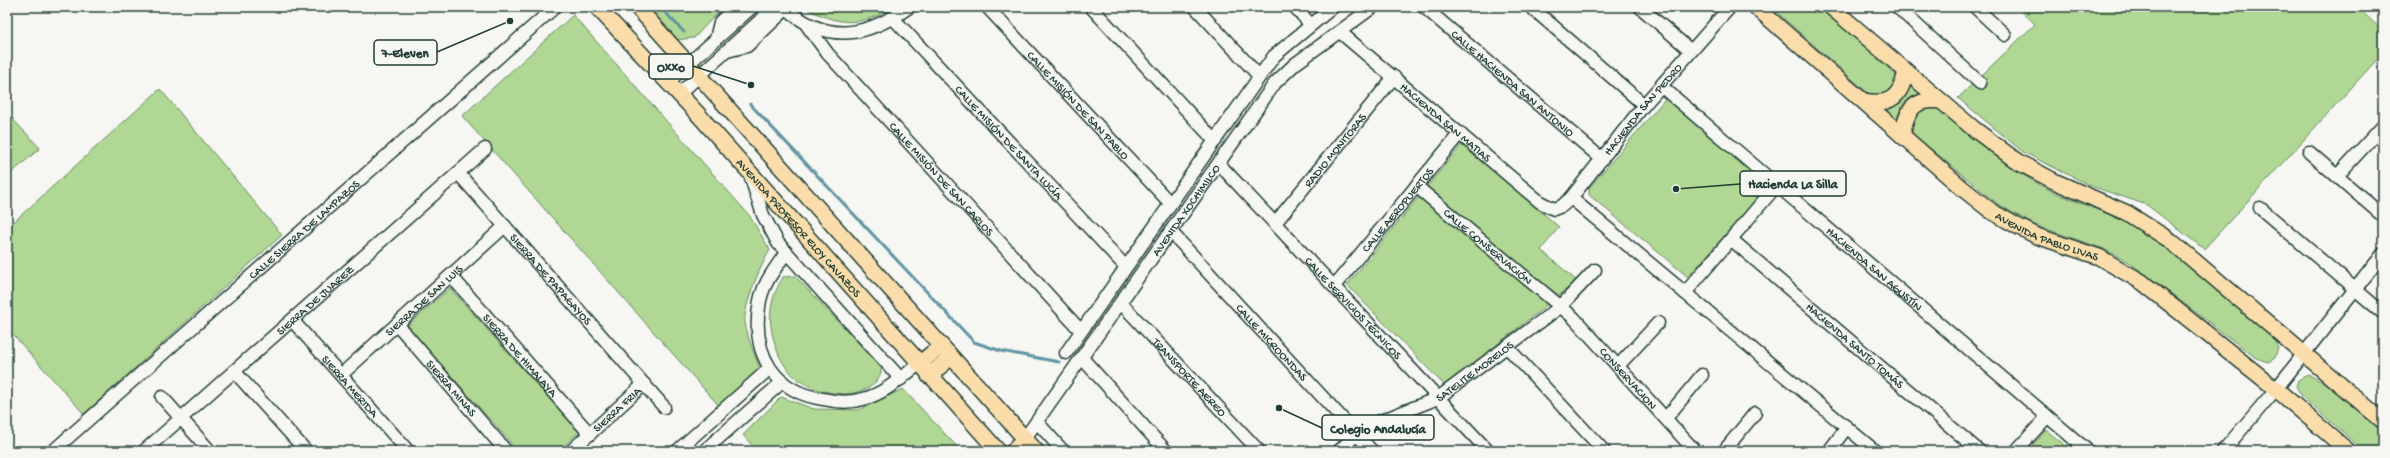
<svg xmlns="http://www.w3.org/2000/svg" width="2390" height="458" font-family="'Gochi Hand',sans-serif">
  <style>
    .green { fill: #b0d793; stroke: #688a64 }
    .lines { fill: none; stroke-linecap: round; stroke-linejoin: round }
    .stream { stroke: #6095a2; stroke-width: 3 }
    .minor-casing { stroke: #1f3d34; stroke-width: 15 }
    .major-casing { stroke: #1f3d34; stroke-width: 18 }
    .minor { stroke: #f6f6f2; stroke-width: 12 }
    .major { stroke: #faddab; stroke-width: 15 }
    .labels { text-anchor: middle; stroke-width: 3; stroke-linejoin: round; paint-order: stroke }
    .street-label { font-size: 12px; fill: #1f3d34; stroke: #f6f6f2 }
    .leader { fill: none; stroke: #1f3d34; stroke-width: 1.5 }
    .callout-dot { fill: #1f3d34; stroke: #f6f6f2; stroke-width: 1.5 }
    .callout { fill: #f6f6f2; stroke: #1f3d34; stroke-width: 1.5 }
    .callout-label { font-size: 13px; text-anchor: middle; font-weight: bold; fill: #1f3d34 }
  </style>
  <rect width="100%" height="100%" fill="#f6f6f2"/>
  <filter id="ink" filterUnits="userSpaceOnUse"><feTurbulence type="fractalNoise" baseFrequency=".025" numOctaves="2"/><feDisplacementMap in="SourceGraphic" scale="8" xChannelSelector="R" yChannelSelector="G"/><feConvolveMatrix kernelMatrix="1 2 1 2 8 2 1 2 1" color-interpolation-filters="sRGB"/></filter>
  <g filter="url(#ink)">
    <g class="green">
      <path d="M645,7H723L694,38L675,40Z"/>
      <path d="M804,7H893C861,28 836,25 804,7Z"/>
      <path d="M1771,7H1821L1895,74L1897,80L1889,94L1871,96Z"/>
      <path d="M2017,7H2357L2383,31V53L2204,249L2147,205L2091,186L2023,152L1958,98L2035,24Z"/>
      <path d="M573,15L749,215L770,250C761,265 743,305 745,323C748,339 754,354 760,368L720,407L462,116Z"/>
      <path d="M1909,84L1922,94C1908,95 1899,107 1897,120L1887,111L1901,103Z"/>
      <path d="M160,89L282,235L84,414L7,328V228Z"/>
      <path d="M1665,99L1672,100L1763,181L1764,191L1688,277L1589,195V188Z"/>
      <path d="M1920,108H1937C1968,133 1999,161 2033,181C2066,201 2105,209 2138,229C2186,259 2226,299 2270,334L2278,348L2275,358L2268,362L2256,358L2129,262L2104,249L2035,225L1999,205L1913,134L1911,120Z"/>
      <path d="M7,113L40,148L7,177Z"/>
      <path d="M1462,144L1559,227L1541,250L1577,281L1445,386L1347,285Z"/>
      <path d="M795,276L882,368C875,405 817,396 796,378C782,366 776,351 772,333C768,312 772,295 783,277Z"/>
      <path d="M450,288L579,432L558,451H518L407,326Z"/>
      <path d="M2309,375L2325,383L2383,432V451H2364L2300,395L2296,386L2298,380Z"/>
      <path d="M903,389L961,451H757L743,435L781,397L814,409L859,410Z"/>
      <path d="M2046,430L2072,451H2028Z"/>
    </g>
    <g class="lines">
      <g class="stream">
        <path d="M660,7L684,32"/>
        <path d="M750,104L974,342L1001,351L1059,362"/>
      </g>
      <defs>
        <g id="minor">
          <path d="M784,7C826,44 865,38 909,7"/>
          <path id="s1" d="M987,7L1170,203"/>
          <path d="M1091,7L1215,141"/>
          <path d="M1195,7L1259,76"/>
          <path d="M1295,7L1310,24"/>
          <path id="s2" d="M1424,7L1602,159"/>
          <path d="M1531,7L1644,105"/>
          <path d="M1640,7L1690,50"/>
          <path d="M1897,7L1980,83"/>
          <path d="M1975,7L2005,35"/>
          <path id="s3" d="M893,18L1125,266"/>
          <path id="s4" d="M806,24L828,54L1081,331"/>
          <path id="s5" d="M1340,32L1540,202L1554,209L1562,206L1571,198L1644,105L1730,7"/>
          <path d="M716,39L720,22L736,7"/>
          <path d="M727,51L747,46L786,9"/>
          <path d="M668,82L752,7"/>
          <path id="s6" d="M1661,86L2088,451"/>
          <path d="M679,94L775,7"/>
          <path d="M2309,152L2383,216"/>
          <path id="s7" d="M1219,164L1488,451"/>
          <path id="s8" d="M458,173L664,407"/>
          <path d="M750,175L763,215L778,243L901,379"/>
          <path d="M2337,176L2383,126"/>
          <path id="s9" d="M1416,186L1573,317L1695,451"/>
          <path d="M1571,198L1875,451"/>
          <path d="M2260,208L2383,313"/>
          <path id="s10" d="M1276,222L1394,77"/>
          <path id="s11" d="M1172,233L1372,451"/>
          <path id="s12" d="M1732,240L1979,451"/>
          <path d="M786,253C774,270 761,286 759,307C752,355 775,392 823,399C836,402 850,403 863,399C884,394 902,377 919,364"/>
          <path id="s13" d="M451,276L590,434"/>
          <path id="s14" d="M1335,285L1460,133"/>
          <path d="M1685,293L1777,185"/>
          <path id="s15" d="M1121,303L1259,451"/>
          <path id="s16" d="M292,320L408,451"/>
          <path id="s17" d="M397,324L506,451"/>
          <path d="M1508,348L1604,451"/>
          <path d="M1066,353L1274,56L1333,7"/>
          <path d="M1082,358L1166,451"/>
          <path d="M1618,366L1658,323"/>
          <path d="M234,371L306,451"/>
          <path id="s18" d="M342,374L505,226"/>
          <path d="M162,397L210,451"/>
          <path d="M1666,418L1702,375"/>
          <path d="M1037,422L1063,451"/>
          <path id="s19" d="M1025,438L1275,83L1295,64L1373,7"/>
          <path id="s20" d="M53,451L555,7"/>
          <path id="s21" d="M144,451L485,149"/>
          <path id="s22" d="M571,451L644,384"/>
          <path d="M677,451L769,369"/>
          <path d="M704,451L781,383"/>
          <path id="s23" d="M1339,451L1356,435L1373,424L1438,398L1560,307L1595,270"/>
          <path d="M1724,451L1755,413"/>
          <path d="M1829,451L1847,427"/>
          <path d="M2016,451L2047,417"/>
          <path d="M2223,451L2276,389L2383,254"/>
        </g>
        <g id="major">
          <path id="s24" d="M597,7L696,112L998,451"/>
          <path d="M637,7L1036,451"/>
          <path id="s25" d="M1756,7L1962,188L1991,211L2017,226L2037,236L2099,257L2142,282L2276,389L2348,451"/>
          <path d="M1831,7L1974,129L2018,162L2054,181L2127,213L2171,241L2383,421"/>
          <path d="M1864,101C1890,106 1901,97 1906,71"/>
          <path d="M1902,135C1907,109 1914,98 1941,101"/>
          <path d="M919,364L941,346"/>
          <path d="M929,376L951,357"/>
          <path d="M1013,451L1025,438"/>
        </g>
      </defs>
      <use href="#minor" class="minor-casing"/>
      <use href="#major" class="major-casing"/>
      <use href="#minor" class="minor"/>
      <use href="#major" class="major"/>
    </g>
  </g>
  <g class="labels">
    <g class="street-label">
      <text dy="4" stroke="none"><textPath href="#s2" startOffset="117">CALLE HACIENDA SAN ANTONIO</textPath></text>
      <text dy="4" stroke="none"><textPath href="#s1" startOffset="134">CALLE MISIÓN DE SAN PABLO</textPath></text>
      <text dy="4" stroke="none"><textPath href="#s5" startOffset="413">HACIENDA SAN PEDRO</textPath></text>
      <text dy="4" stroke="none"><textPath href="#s5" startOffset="139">HACIENDA SAN MATIAS</textPath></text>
      <text dy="4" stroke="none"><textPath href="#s3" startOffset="170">CALLE MISIÓN DE SANTA LUCÍA</textPath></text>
      <text dy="4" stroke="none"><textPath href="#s10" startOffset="93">RADIO MONITORAS</textPath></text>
      <text dy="4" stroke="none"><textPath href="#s4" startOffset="206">CALLE MISIÓN DE SAN CARLOS</textPath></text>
      <text dy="4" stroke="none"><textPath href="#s14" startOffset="98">CALLE AEROPUERTOS</textPath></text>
      <text dy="4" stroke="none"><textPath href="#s19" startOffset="279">AVENIDA XOCHIMILCO</textPath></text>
      <text dy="4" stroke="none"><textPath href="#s24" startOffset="299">AVENIDA PROFESOR ELOY CAVAZOS</textPath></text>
      <text dy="4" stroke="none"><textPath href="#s20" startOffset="335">CALLE SIERRA DE LAMPAZOS</textPath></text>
      <text dy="4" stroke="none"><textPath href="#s25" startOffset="373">AVENIDA PABLO LIVAS</textPath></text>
      <text dy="4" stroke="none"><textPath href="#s9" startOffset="94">CALLE CONSERVACIÓN</textPath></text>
      <text dy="4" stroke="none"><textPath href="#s6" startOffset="281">HACIENDA SAN AGUSTÍN</textPath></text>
      <text dy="4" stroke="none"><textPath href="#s8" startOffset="141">SIERRA DE PAPAGAYOS</textPath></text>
      <text dy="4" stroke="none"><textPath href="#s21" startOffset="228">SIERRA DE JUAREZ</textPath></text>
      <text dy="4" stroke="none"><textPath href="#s18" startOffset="110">SIERRA DE SAN LUIS</textPath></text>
      <text dy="4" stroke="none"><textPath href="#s7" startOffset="197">CALLE SERVICIOS TÉCNICOS</textPath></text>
      <text dy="4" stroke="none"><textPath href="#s11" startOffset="148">CALLE MICROONDAS</textPath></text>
      <text dy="4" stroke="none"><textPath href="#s12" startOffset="162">HACIENDA SANTO TOMÁS</textPath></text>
      <text dy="4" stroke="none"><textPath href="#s13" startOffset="105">SIERRA DE HIMALAYA</textPath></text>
      <text dy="4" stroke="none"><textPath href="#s23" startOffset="159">SATELITE MORELOS</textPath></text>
      <text dy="4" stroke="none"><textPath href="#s15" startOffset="101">TRANSPORTE AEREO</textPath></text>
      <text dy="4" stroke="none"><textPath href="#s9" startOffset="287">CONSERVACION</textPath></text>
      <text dy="4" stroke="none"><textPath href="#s16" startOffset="88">SIERRA MERIDA</textPath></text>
      <text dy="4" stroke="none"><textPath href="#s17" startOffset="84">SIERRA MINAS</textPath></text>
      <text dy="4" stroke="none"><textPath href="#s22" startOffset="62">SIERRA FRIA</textPath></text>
    </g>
  </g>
  <path class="leader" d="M510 21L437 52M751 85L693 66M1676 189L1740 184M1279 408L1322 428"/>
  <g class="callout-dot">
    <circle cx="510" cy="21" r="4"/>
    <circle cx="751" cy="85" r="4"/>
    <circle cx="1676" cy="189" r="4"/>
    <circle cx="1279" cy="408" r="4"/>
  </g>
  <g class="callout">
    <rect x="374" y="40" width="63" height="25" rx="4"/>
    <rect x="649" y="54" width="44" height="25" rx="4"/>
    <rect x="1740" y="171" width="106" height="25" rx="4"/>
    <rect x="1322" y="415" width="112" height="25" rx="4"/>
  </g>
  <g class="callout-label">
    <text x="405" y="57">7-Eleven</text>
    <text x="671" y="71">Oxxo</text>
    <text x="1793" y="188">Hacienda La Silla</text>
    <text x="1378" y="433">Colegio Andalucía</text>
  </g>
  <rect width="2390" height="458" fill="none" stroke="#f6f6f2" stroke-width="24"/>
  <rect x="12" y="12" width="2366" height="434" fill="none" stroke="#1f3d34" stroke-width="1.5" filter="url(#ink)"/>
</svg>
